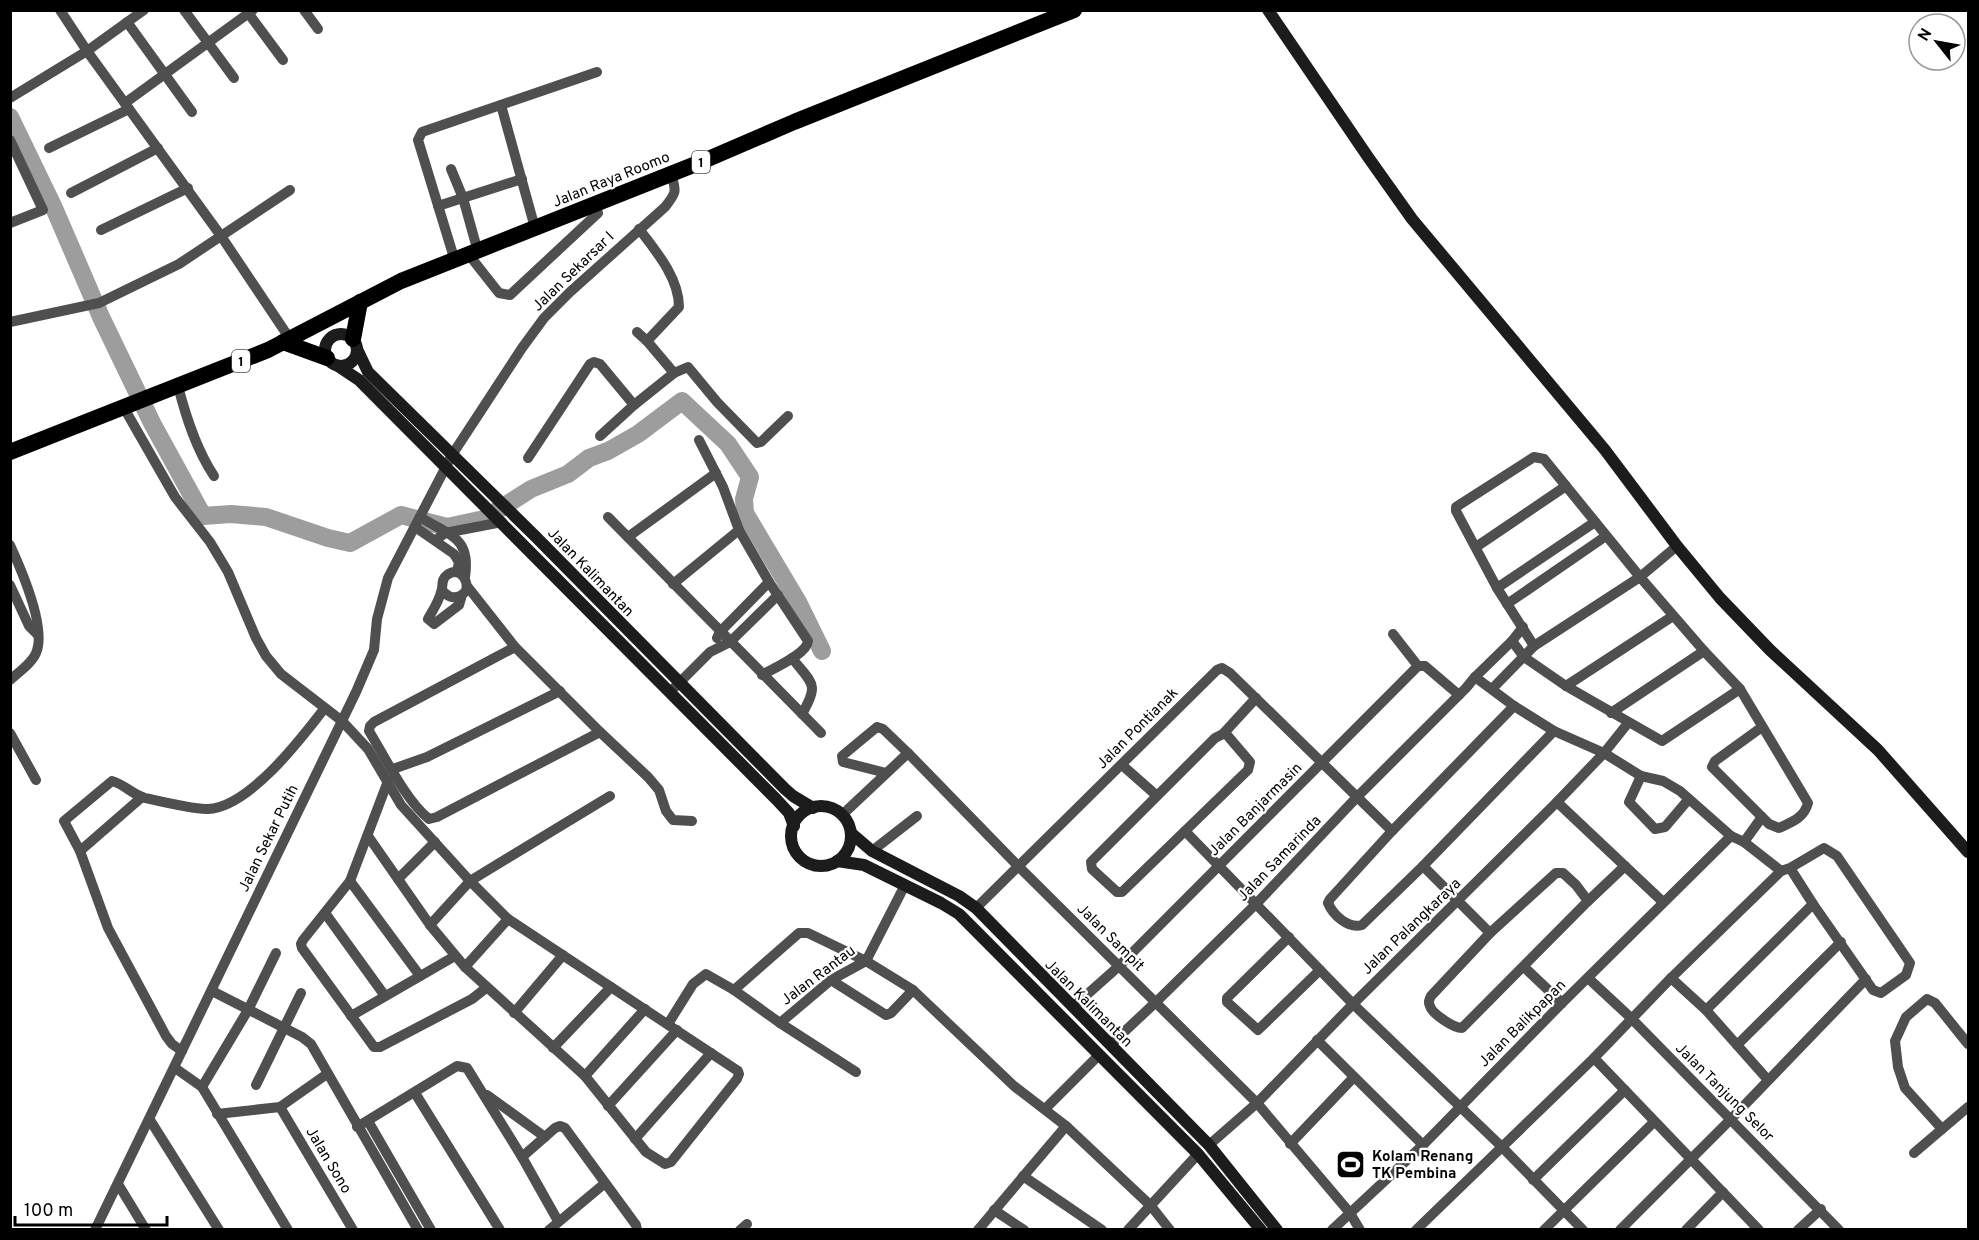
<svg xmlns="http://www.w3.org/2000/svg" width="1979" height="1240" font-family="Overpass,sans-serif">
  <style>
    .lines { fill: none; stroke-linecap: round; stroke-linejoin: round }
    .river { stroke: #9d9d9d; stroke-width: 18 }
    .minor { stroke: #4f4f4f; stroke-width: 10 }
    .secondary { stroke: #1c1c1c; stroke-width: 12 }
    .trunk { stroke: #000; stroke-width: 16 }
    .labels { text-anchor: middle; stroke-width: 4.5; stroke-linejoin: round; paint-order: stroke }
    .shield { fill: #fff; stroke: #4c4c4c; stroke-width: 1.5 }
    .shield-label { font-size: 14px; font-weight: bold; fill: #000 }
    .street-label { font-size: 15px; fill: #000; stroke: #fff }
    .poi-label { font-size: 15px; font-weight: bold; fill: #000; stroke: #fff; text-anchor: start }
  </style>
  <rect width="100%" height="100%" fill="#fff"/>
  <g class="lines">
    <path class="river" d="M10,117L54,208L101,317L152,423L203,516L231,514L266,517L328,538L350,543L401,515L447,527L484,519L531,489L568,474L589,458L608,451L638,434L682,401L728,444L750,477L744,499L745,513L798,602L822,651"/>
    <g class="minor">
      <path d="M60,10L87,51L221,236L290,339"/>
      <path d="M184,10L234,78"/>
      <path d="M246,10L283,60"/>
      <path d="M304,10L318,29"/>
      <path d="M127,22L192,112"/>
      <path d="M10,98L87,51L144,10"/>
      <path d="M125,103L253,10"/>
      <path d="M501,105L535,228"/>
      <path d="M10,140L43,210L10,223"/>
      <path d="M49,148L129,109"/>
      <path d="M451,169L463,198L478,252"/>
      <path d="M71,193L158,148"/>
      <path d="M438,206L522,179"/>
      <path d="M639,229C656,251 679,278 679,307L647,341"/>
      <path d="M101,230L188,188"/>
      <path d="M469,255L499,293L510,295L598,213L594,205"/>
      <path d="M455,261L418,140L422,132L597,72"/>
      <path d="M10,322L99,303L179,264L290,190"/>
      <path d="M637,332L647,341L674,373L688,367L717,402L757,443L761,442L788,416"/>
      <path d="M178,386C186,417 196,449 214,476"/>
      <path d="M124,408L175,497L210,542L228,572L256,638L266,656L281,674L342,721L368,749L401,805L470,881L508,919L738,1071L739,1074L737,1079L671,1162L665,1164L646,1152L585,1076L465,967L430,925L368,836"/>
      <path d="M600,436L634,405L674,373"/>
      <path d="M699,440L723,487L739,530L769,582L808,641C807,654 774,668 762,675"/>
      <path d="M528,458L590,364L594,362L600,364L634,405"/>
      <path d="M420,517C450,536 471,537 465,577"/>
      <path d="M608,517L821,733"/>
      <path d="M415,527L454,554L459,562L457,572"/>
      <path d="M628,537L716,473"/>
      <path d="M436,540L445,533L502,522"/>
      <path d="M10,545C21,569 47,628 36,653C32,663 19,672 10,680"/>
      <path d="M1476,547L1566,486"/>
      <path d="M673,584L739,530"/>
      <path d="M10,585L29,626L38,635"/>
      <path d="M467,586L515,647L600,732L648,777L659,790L666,811L673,820L692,821"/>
      <path d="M1497,588L1595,522"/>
      <path d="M442,590C449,599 458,600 466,591C469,579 459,566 447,575C440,580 444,586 441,592C439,601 433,610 428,619L434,624L459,605L462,595"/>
      <path d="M1507,604L1606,536"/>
      <path d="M1393,634L1418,666"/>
      <path d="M717,638L720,632L769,582"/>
      <path d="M1512,641L1524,657L1566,686L1662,741L1740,689"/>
      <path d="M1534,646L1497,588L1456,511V507L1534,457L1544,459L1640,577L1704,651L1740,689L1808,803C1804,818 1792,822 1779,828L1769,824L1712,767L1715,761L1762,727"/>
      <path d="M515,647L374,722L370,726L369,731C385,757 406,801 429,819L437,817L600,732"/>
      <path d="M792,658C812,684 820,683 802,714"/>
      <path d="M1475,677L1512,641L1523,627"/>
      <path d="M1566,686L1673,616"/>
      <path d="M674,688L710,652L730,642L778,595"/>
      <path d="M1492,689L1534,646L1640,577L1677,546"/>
      <path d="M1514,706L1392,831L1330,899L1328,903C1333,915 1348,929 1362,925L1423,866L1554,731"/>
      <path d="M1611,713L1704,651"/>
      <path d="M10,733L36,780"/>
      <path d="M1223,734L1227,735L1250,762L1248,770L1122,892H1117L1092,869L1091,862L1215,738Z"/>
      <path d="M1223,734L1256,698"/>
      <path d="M1122,765L1156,795"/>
      <path d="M393,769L427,757L560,691"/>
      <path d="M886,773L843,762L842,756L877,727L883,729L908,753"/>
      <path d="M1641,776L1629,802L1655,829L1665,827L1688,800"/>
      <path d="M388,781L350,881L303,940L301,944L302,948L374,1047H380L472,999L486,988"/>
      <path d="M1557,802L1663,902"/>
      <path d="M842,815L908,753L1019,867L1257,1103L1350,1213L1360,1230"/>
      <path d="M1185,831L1353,1004L1501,1146L1583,1230"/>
      <path d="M1744,842L1762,817"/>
      <path d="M80,851L142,797"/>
      <path d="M872,851L917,816"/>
      <path d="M1423,866L1490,933"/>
      <path d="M1556,873H1563L1576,885L1588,901L1462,1028C1454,1028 1432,1014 1430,1006C1428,1002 1429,1000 1431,996L1490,933Z"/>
      <path d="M398,879L435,842"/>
      <path d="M350,881L420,976"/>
      <path d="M1588,901L1625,866"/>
      <path d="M976,908L1217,670L1222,668L1230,673L1392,831"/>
      <path d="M325,913L385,996"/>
      <path d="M430,925L470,881L610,796"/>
      <path d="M1289,937L1227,998V1002L1258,1030L1320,970"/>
      <path d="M465,967L508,919"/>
      <path d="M1524,967L1562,1003"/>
      <path d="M1588,978L1631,1018L1839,1230"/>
      <path d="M1671,978L1706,1010L1768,1080"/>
      <path d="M831,980L886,1015L891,1013L913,990"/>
      <path d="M734,990L799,933H808L866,961L913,990L1014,1086L1066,1126L1151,1206L1170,1230"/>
      <path d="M212,991L302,1037L311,1044L418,1230"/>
      <path d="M1073,1007L1119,966L1418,666H1425L1459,695"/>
      <path d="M1706,1010L1813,904"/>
      <path d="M514,1013L563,955"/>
      <path d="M351,1016L455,956"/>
      <path d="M780,1023L831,980L866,961L905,885"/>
      <path d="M668,1024L693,984L706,974L734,990L780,1023L856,1072"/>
      <path d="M1317,1040L1423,1145"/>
      <path d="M1110,1045L1156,1002L1257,903L1357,797L1466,688L1475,677L1514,706L1554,731L1604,753L1641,776L1663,781L1680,791L1731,836L1744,842L1781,871"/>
      <path d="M1737,1045L1841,942"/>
      <path d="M553,1048L611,987"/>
      <path d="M182,1051L172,1044L166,1036L108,928L80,851L64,821L112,781C124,784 133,795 145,798C158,801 196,810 208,809C249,807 301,739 324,709"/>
      <path d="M1594,1058L1759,1230"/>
      <path d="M175,1068L202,1087L288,1230"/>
      <path d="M585,1076L645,1009"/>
      <path d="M256,1085L301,993"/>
      <path d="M202,1087L248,1010L276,953"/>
      <path d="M415,1093L500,1230"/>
      <path d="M487,1095L545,1137"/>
      <path d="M608,1106L677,1030"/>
      <path d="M280,1107L353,1230"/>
      <path d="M1045,1109L1099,1055"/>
      <path d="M217,1114L280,1107L327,1074"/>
      <path d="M150,1120L219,1230"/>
      <path d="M368,1121L431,1230"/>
      <path d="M357,1127L457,1066L467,1068L522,1157L558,1221"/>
      <path d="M1942,1129L1905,1088L1898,1067L1895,1041L1906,1017L1927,999L1935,1003L1968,1044"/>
      <path d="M635,1139L711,1053"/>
      <path d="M1290,1144L1354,1077"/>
      <path d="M1209,1145L1257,1103L1353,1004L1557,802L1604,753L1628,723"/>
      <path d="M1914,1153L1968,1107"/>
      <path d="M522,1157L555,1128L560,1126L565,1128L636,1225L637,1230"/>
      <path d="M1023,1176L1102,1230"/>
      <path d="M1533,1180L1625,1090"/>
      <path d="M118,1184L146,1230"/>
      <path d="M994,1210L1024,1230"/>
      <path d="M95,1230L356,692L374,650L377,619L388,578L452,455L522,348L544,318L570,292L665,207C676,193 677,192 671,174"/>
      <path d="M549,1230L604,1184"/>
      <path d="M740,1230L747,1224"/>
      <path d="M978,1230L1066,1126"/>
      <path d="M1128,1230L1198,1154"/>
      <path d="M1332,1230L1423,1145L1562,1003L1731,836"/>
      <path d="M1416,1230L1594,1058L1671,978L1781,871L1790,868L1824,848L1837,856L1910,963L1906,975L1881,993L1873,990L1813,904L1790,868"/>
      <path d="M1544,1230L1654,1122"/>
      <path d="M1620,1230L1731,1119L1866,979"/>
      <path d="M1686,1230L1723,1192"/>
      <path d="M1798,1230L1821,1209"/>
    </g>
    <g class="secondary">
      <path d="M1268,10L1368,157L1412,219L1605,450L1677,546L1720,598L1770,650L1878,750L1968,852"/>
      <circle cx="341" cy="350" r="16"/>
      <path d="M357,349L368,372L535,536L785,789L793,796L813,808"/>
      <path d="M338,366L359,380L776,799L789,813L794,826"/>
      <circle cx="821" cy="836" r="30"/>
      <path d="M851,833L872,851L959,896L976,908L1209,1145L1277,1230"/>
      <path d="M837,861L864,865L941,903L959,914L1198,1154L1261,1230"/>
    </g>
    <g class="trunk">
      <path d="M353,339L360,302"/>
      <path d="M283,342L327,358"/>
      <path d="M10,452L268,350L401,281L701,162L794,122L1074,10"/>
    </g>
  </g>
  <defs>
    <symbol id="stadium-square" viewBox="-11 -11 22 22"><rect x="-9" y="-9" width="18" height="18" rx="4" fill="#000" stroke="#fff"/><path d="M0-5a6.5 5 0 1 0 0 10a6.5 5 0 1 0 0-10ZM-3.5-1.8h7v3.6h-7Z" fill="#fff"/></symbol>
  </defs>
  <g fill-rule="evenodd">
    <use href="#stadium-square" x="1334" y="1148" width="33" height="33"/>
  </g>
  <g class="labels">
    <g class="shield">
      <rect x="692" y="151" width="18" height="22" rx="4.5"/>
      <rect x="232" y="350" width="18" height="22" rx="4.5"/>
    </g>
    <g class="shield-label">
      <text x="701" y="167">1</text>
      <text x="241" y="366">1</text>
    </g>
    <g class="street-label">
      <text transform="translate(611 179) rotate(-22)" y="5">Jalan Raya Roomo</text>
      <text transform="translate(573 271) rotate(-44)" y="5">Jalan Sekarsar I</text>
      <text transform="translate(591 572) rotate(46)" y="5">Jalan Kalimantan</text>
      <text transform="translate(1137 728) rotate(-45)" y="5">Jalan Pontianak</text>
      <text transform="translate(1255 809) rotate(-45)" y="5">Jalan Banjarmasin</text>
      <text transform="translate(268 838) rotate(-64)" y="5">Jalan Sekar Putih</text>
      <text transform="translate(1279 858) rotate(-46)" y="5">Jalan Samarinda</text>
      <text transform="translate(1411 926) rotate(-44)" y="5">Jalan Palangkaraya</text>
      <text transform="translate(1111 937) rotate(45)" y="5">Jalan Sampit</text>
      <text transform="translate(818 975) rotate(-37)" y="5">Jalan Rantau</text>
      <text transform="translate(1089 1003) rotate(45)" y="5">Jalan Kalimantan</text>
      <text transform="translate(1522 1023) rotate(-45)" y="5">Jalan Balikpapan</text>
      <text transform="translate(1725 1092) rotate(45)" y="5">Jalan Tanjung Selor</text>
      <text transform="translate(329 1160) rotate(59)" y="5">Jalan Sono</text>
    </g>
    <g class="poi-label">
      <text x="1372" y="1161">Kolam Renang<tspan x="1372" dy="17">TK Pembina</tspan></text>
    </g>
  </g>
  <rect width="1979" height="1240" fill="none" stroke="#000000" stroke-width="24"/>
  <g transform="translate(1937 42) rotate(301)"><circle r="28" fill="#ffffff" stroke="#999999" stroke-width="1.5"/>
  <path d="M0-4.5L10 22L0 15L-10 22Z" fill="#000000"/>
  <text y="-9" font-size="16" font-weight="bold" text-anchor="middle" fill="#000000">N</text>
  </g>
  <path d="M15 1216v9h152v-9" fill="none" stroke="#000000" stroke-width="3"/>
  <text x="24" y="1216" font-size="18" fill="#000000" stroke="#ffffff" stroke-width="4.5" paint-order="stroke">100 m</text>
</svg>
